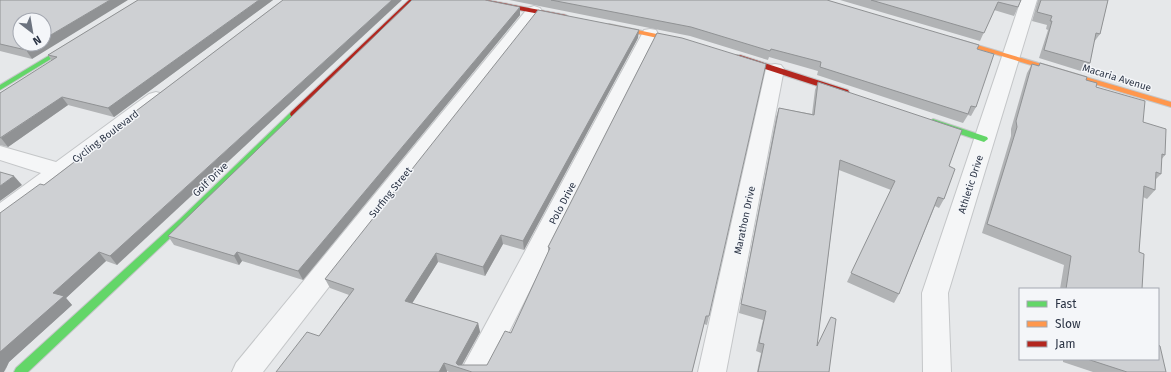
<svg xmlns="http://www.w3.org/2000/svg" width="1171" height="372" font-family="'Fira Sans',sans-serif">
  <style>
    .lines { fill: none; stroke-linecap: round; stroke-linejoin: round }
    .street-casing { stroke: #c4c6c8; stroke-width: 2 }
    .fast-casing { stroke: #c4c6c8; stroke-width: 2 }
    .slow-casing { stroke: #c4c6c8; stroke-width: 2 }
    .jam-casing { stroke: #c4c6c8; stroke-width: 2 }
    .street { fill: #f5f6f7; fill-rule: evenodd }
    .fast { fill: #63d668; fill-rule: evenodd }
    .slow { fill: #ff974d; fill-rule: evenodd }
    .jam { fill: #b3261e; fill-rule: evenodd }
    .wall { fill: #b1b3b5 }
    .shaded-wall { fill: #909294 }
    .building { fill: #ced0d3; stroke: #909294 }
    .labels { text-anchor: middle; stroke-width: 3; stroke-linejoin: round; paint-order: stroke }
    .street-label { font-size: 10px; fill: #2b3445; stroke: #f4f6f9 }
  </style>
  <rect width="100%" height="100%" fill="#e6e8ea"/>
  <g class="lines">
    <defs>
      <g id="street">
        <path d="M1021,0H1037L948,293L951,372H923L922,293Z"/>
        <path d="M534,6L540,8L542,11L540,14L263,372H232L236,363L528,8Z"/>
        <path d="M650,29L656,30L658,34L489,372H460L642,34L644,30Z"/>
        <path d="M775,64L781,65L784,69L726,372H698L766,69L769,65Z"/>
        <path d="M156,92L163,94L166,98L163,102L8,221L0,223V203L41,173L0,160V146L56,162L149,94Z"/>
      </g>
      <g id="fast">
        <path d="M75,40L79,42L77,43L0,90V85Z"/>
        <path d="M294,111L298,114L297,116L186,223L28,372H14L16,368L180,219L291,112Z"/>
        <path d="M933,119L987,137L988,139L984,142L930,124L929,122Z"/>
      </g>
      <g id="slow">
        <path d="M609,24L685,40L689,42L685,44L607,27L606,26Z"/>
        <path d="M950,37L1171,102V107L948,40L947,39Z"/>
      </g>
      <g id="jam">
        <path d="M409,0H416L297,116H291L290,114L291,112Z"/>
        <path d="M474,0H487L566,15L569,17L566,19L477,2Z"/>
        <path d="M734,55H740L848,90L849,92L848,94H842L734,59Z"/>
      </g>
    </defs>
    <use href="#street" class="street-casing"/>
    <use href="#fast" class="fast-casing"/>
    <use href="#slow" class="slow-casing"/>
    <use href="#jam" class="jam-casing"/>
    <use href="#street" class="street"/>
    <use href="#fast" class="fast"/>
    <use href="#slow" class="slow"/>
    <use href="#jam" class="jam"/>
  </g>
  <g class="wall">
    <path d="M0,0L32,59L0,51Z"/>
    <path d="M138,0H273L114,117L68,105L8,147L0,145V93L52,61L48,55Z"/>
    <path d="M283,0L117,265L106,261L66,298L72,305L9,362L5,371L44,185L133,117L132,114Z"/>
    <path d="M509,0H827L977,49L976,107L971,116L968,115L963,123L817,75L818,71L769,57L768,60L690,36Z"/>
    <path d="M840,0H1021L1018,7L1014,16L994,10L980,41Z"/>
    <path d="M1038,0H1108L1100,34L1094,42L1090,63L1084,72L1039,58L1048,30L1046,29L1047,25L1032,21Z"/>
    <path d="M520,7V15L303,280L242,261L239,265L174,245L168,236Z"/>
    <path d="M657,33L709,316L707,325L704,324L692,372H449L447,371V372H276L319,336L349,295L330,288L325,279L638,38L524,250L503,244L485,276L438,262L412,303L478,323L480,332L462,365H487L511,333L548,253V247Z"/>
    <path d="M1040,63L1086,80L1096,87L1143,122L1165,155L1161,160V174L1155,180V190L1147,199L1143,197L1139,252L1142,289H1060L1064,265L982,233L1011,136V129L1027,73L1032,64L1038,66Z"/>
    <path d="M818,82L949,166L944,199L939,208L935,206L899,294L894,303L847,282L891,190L839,170L817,346L829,372H757L761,353L756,351L763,320L739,313L776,117L779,108L812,114L815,90Z"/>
    <path d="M1063,359H1158L1166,372H1093L1063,362Z"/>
  </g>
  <g class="shaded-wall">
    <path d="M110,0H128L32,59L26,50L36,44H44V39Z"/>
    <path d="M259,0H273L114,117L108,108Z"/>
    <path d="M392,0H402L117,265L110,256Z"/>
    <path d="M520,7V15L303,280L298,271Z"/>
    <path d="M639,30L638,38L524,250L523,241Z"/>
    <path d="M62,97L68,105L8,147L1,138Z"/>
    <path d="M14,176L22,185L0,201V186Z"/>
    <path d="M501,235L503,244L485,276L483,267Z"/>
    <path d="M99,252L106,261L66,298L72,305L9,362L4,372H0V352L53,293Z"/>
    <path d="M237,252L242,261L239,265L234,256Z"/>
    <path d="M436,253L438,262L408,310L405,301Z"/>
    <path d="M478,323L480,332L460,368L456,363Z"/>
    <path d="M444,363L447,371V372H439Z"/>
  </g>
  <g class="building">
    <path d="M0,0H110L44,39V20H20V44H36L26,50L0,44Z"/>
    <path d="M138,0H259L108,108L62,97L0,138V93L57,57L48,55Z"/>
    <path d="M283,0H392L110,256L99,252L53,293L64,296L0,352V213L40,184L44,185L136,115L132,114Z"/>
    <path d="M412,0H485L520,7L298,271L237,252L234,256L168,236Z"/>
    <path d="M551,0H827L979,45L977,49L994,54L976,107L971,106L968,114L820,67L821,62L771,49L770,51L691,27Z"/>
    <path d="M871,0H1021L1018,7L998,2L984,33Z"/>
    <path d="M1041,0H1108L1100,34L1096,33L1090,63L1044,50L1052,21H1050L1052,16L1037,12Z"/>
    <path d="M538,10L639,30L523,241L501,235L483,267L436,253L405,301L478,323L456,363L458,365H487L505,331L511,333L550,248L548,247L657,33L682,38L766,64L709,316H706L692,372H472L444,363L439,372H276L307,332L319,336L354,289L325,279Z"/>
    <path d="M1040,63L1087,77L1086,80L1097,83L1096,87L1145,101L1143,122L1166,129L1165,155L1162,154L1161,174L1156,172L1155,190L1144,186L1139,252L1144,254L1142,289H1066L1071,256L987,224L1017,127L1016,121L1032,64L1039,66Z"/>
    <path d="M818,82L962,130L949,166L955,169L944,199L938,197L899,294L851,273L895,181L840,160L817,346L831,317L836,319L829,372H758L764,344L759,343L766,311L741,304L779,108L814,115Z"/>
    <path d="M0,172L14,176L0,186Z"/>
    <path d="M1158,345L1160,346L1166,372H1127L1087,359H1158Z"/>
  </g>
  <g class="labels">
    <g class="street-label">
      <text transform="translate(1117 77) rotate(17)" y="4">Macaria Avenue</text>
      <text transform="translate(105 136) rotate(-37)" y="4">Cycling Boulevard</text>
      <text transform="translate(210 179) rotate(-44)" y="4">Golf Drive</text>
      <text transform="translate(970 184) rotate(-72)" y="4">Athletic Drive</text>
      <text transform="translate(390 192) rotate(-51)" y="4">Surfing Street</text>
      <text transform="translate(562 203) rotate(-62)" y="4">Polo Drive</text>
      <text transform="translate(744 220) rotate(-78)" y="4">Marathon Drive</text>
    </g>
  </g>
  <rect x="1019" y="288" width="140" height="72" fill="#f4f6f9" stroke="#a4a8b1"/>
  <rect x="1027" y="301" width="20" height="6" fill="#63d668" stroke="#a4a8b1"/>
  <text x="1055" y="308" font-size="12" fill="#2b3445">Fast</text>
  <rect x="1027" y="321" width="20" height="6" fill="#ff974d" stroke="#a4a8b1"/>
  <text x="1055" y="328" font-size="12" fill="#2b3445">Slow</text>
  <rect x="1027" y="341" width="20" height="6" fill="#b3261e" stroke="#a4a8b1"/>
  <text x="1055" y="348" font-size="12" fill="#2b3445">Jam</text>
  <g transform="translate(32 32) rotate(149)"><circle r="19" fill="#f4f6f9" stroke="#a4a8b1"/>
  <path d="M0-3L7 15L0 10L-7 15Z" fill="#6c737f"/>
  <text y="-6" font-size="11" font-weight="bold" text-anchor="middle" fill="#2b3445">N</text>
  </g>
</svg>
